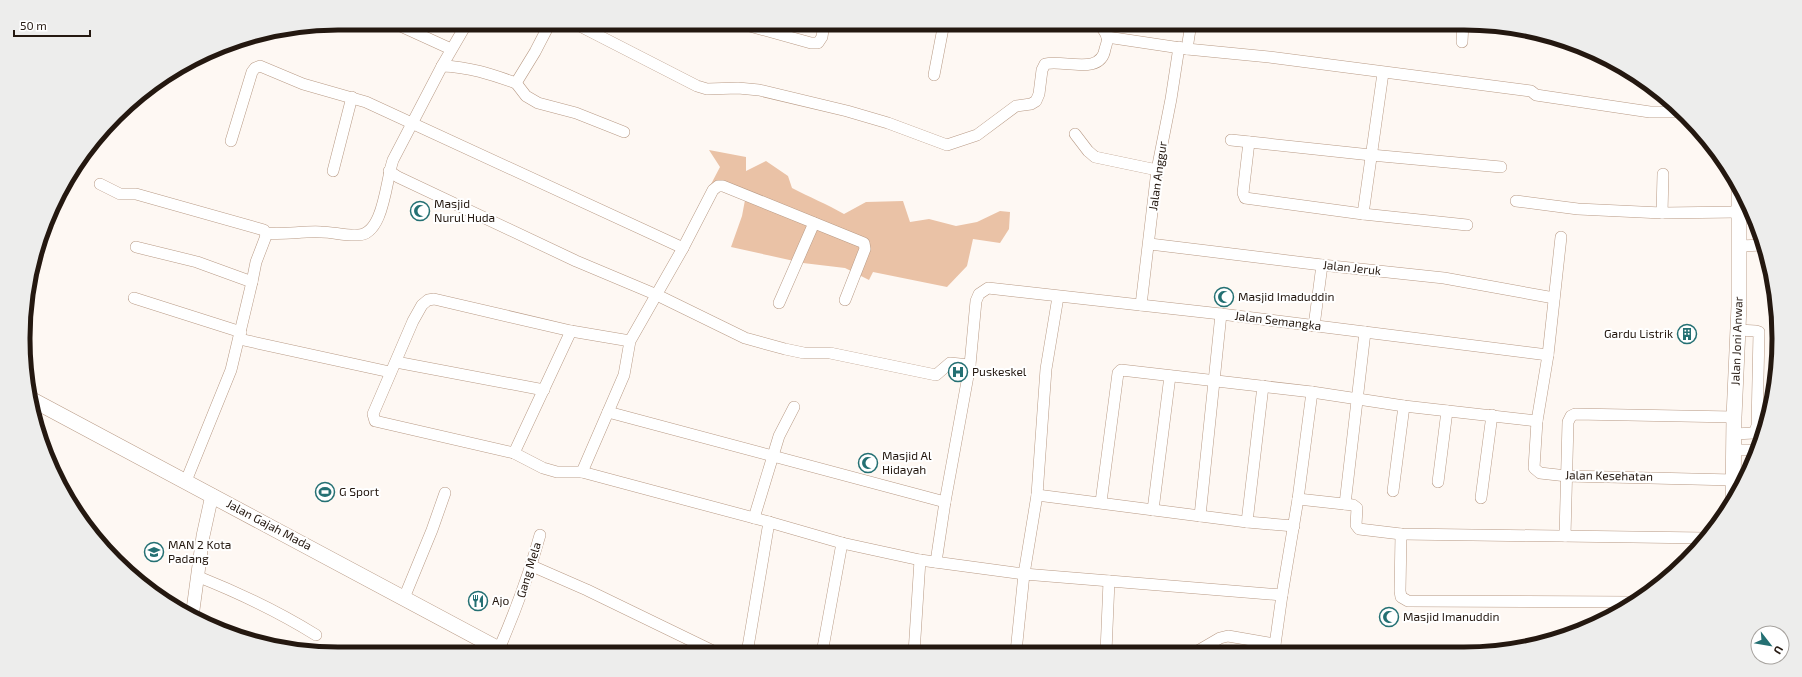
<svg xmlns="http://www.w3.org/2000/svg" width="1802" height="677" font-family="'Exo 2',sans-serif">
  <style>
    .green { fill: #eac2a6 }
    .lines { fill: none; stroke-linecap: round; stroke-linejoin: round }
    .minor-casing { stroke: #b89a85; stroke-width: 12 }
    .tertiary-casing { stroke: #b89a85; stroke-width: 14 }
    .secondary-casing { stroke: #b89a85; stroke-width: 16 }
    .minor { stroke: #fff; stroke-width: 11 }
    .tertiary { stroke: #fff; stroke-width: 13 }
    .secondary { stroke: #fff; stroke-width: 15 }
    .labels { text-anchor: middle; stroke-width: 4; stroke-linejoin: round; paint-order: stroke }
    .street-label { font-size: 12px; fill: #241810; stroke: #fff }
    .poi-label { font-size: 12px; fill: #241810; stroke: #fff; text-anchor: start }
    .rim { fill: none; stroke: #241810; stroke-width: 5 }
  </style>
  <rect width="100%" height="100%" fill="#fef8f3"/>
  <path class="green" d="M709,150L746,157V171L766,161L788,176L792,188C809,197 827,204 844,214L866,202L903,201L910,222L929,219L956,226L977,222L1000,211L1010,212L1009,229L1000,243L973,239L967,266L947,287L873,272L869,280L845,268L803,263L731,247L742,216L745,200L727,191L709,188L720,167Z"/>
  <g class="lines">
    <defs>
      <g id="minor">
        <path d="M394,23L451,49"/>
        <path d="M574,23L697,86L707,89L738,88L759,90L847,111L888,123L947,145L977,135L1016,106L1031,104L1036,101L1039,94L1042,70L1045,64C1063,59 1101,76 1105,49C1106,46 1108,40 1107,37C1106,32 1101,28 1100,23"/>
        <path d="M739,23L811,43H818L822,37L824,23"/>
        <path d="M1107,37L1187,49L1269,57L1531,91L1536,95L1650,112H1681"/>
        <path d="M1462,42L1463,23"/>
        <path d="M1187,49L1191,23"/>
        <path d="M442,66C470,67 490,74 516,83L535,52L550,23"/>
        <path d="M934,75L944,23"/>
        <path d="M516,83L526,96L538,103L576,113L624,132"/>
        <path d="M1075,134L1088,151L1095,157L1157,170"/>
        <path d="M1231,140L1371,155L1501,167"/>
        <path d="M231,141L252,72L255,68L260,66L303,84L366,102L683,248"/>
        <path d="M1249,142L1243,193L1245,198L1363,214L1467,225"/>
        <path d="M333,171L352,97"/>
        <path d="M389,171L398,177L576,261L657,295L745,338L785,349L804,353H830L936,375L950,363L970,365"/>
        <path d="M100,184L120,194H136L264,230L266,236L256,262L252,282"/>
        <path d="M1516,201L1578,209L1662,213L1738,212"/>
        <path d="M1662,213L1663,174"/>
        <path d="M1363,214L1383,73"/>
        <path d="M266,233C285,235 302,231 321,232C333,232 345,236 358,235C384,235 386,179 393,160L442,66L467,23"/>
        <path d="M1561,237L1548,355L1537,421L1534,468L1540,473L1567,476L1734,480"/>
        <path d="M1150,244L1322,265L1444,278L1554,298"/>
        <path d="M1739,246L1764,245"/>
        <path d="M136,247L197,262L252,282L231,370L186,481"/>
        <path d="M134,298L241,332"/>
        <path d="M779,303L814,223"/>
        <path d="M1141,305L1157,170L1171,99L1179,47"/>
        <path d="M1314,326L1322,265"/>
        <path d="M239,339L390,372"/>
        <path d="M630,341L571,331L434,299L428,300L422,305L413,321L373,414L375,421L514,453L543,468L557,472H582L624,375L630,341L683,248L713,190L718,186H723L864,243L865,249L845,300"/>
        <path d="M396,362L544,390"/>
        <path d="M608,412L945,502"/>
        <path d="M1734,434L1754,433L1757,426L1759,332L1756,331L1738,330"/>
        <path d="M1734,450H1755"/>
        <path d="M514,453L571,331"/>
        <path d="M582,472L769,522L842,543L920,560L1024,574L1282,595"/>
        <path d="M1438,482L1447,411"/>
        <path d="M1393,491L1404,406"/>
        <path d="M1037,495L1247,522L1294,526"/>
        <path d="M1481,498L1492,415"/>
        <path d="M1298,499L1353,505L1357,508L1356,525L1359,529L1401,534L1705,538"/>
        <path d="M1101,502L1118,373L1121,370L1312,392L1404,406L1537,421"/>
        <path d="M1345,504L1365,332"/>
        <path d="M1153,510L1170,376"/>
        <path d="M1200,516L1221,314"/>
        <path d="M754,518L779,436L794,407"/>
        <path d="M1247,522L1263,386"/>
        <path d="M1401,534L1400,591L1401,597L1408,601L1632,602"/>
        <path d="M1565,536L1568,422L1571,416L1575,414L1734,417"/>
        <path d="M936,562L945,502L970,365L976,301L979,294L988,288L1221,314L1548,355"/>
        <path d="M532,566L587,590L717,653"/>
        <path d="M199,577C239,593 279,612 316,635"/>
        <path d="M404,598L432,530L445,493"/>
        <path d="M499,649C515,612 529,575 540,535"/>
        <path d="M1016,652L1024,574L1037,495L1046,369L1058,297"/>
        <path d="M1106,652L1109,581"/>
        <path d="M1196,652L1220,638L1228,636L1275,644"/>
        <path d="M1274,652L1282,595L1298,499L1312,392"/>
        <path d="M747,653L769,522"/>
        <path d="M822,653L842,543"/>
        <path d="M914,653L920,560"/>
      </g>
      <path id="tertiary" d="M192,617L203,536L212,495"/>
      <g id="secondary">
        <path d="M29,398L508,654"/>
        <path d="M1733,497L1734,417L1739,306V186"/>
      </g>
    </defs>
    <use href="#minor" class="minor-casing"/>
    <use href="#tertiary" class="tertiary-casing"/>
    <use href="#secondary" class="secondary-casing"/>
    <use href="#minor" class="minor"/>
    <use href="#tertiary" class="tertiary"/>
    <use href="#secondary" class="secondary"/>
  </g>
  <defs>
    <symbol id="mosque-ring" viewBox="-11 -11 22 22"><circle r="9.5" fill="#fff" stroke="#247073" stroke-width="1.5"/><path d="M3.5-4.9A6 6 0 1 0 3.5 4.9A5 5 0 1 1 3.5-4.9Z" fill="#247073"/></symbol>
    <symbol id="building-ring" viewBox="-11 -11 22 22"><circle r="9.5" fill="#fff" stroke="#247073" stroke-width="1.5"/><path d="M-4-6H4V6H1V3H-1V6H-4ZM-2.5-4.3h1.7v1.8h-1.7ZM.8-4.3h1.7v1.8H.8ZM-2.5-1h1.7V.8h-1.7ZM.8-1h1.7V.8H.8Z" fill="#247073"/></symbol>
    <symbol id="hospital-ring" viewBox="-11 -11 22 22"><circle r="9.5" fill="#fff" stroke="#247073" stroke-width="1.5"/><path d="M-5-5h3v3.5h4V-5h3V5h-3V1.5h-4V5h-3Z" fill="#247073"/></symbol>
    <symbol id="stadium-ring" viewBox="-11 -11 22 22"><circle r="9.5" fill="#fff" stroke="#247073" stroke-width="1.5"/><path d="M0-5a6.5 5 0 1 0 0 10a6.5 5 0 1 0 0-10ZM-3.5-1.8h7v3.6h-7Z" fill="#247073"/></symbol>
    <symbol id="school-ring" viewBox="-11 -11 22 22"><circle r="9.5" fill="#fff" stroke="#247073" stroke-width="1.5"/><path d="M0-5L7-2L0 1L-7-2ZM-4 1L0 2.5L4 1V4Q0 6-4 4Z" fill="#247073"/></symbol>
    <symbol id="restaurant-ring" viewBox="-11 -11 22 22"><circle r="9.5" fill="#fff" stroke="#247073" stroke-width="1.5"/><path d="M-5-6h1v4h1v-4h1v4h1v-4h1v5L-1.5 .5V6h-2V.5L-5-1ZM5-6V6H3V1.5H1.5Q1.5-4 5-6Z" fill="#247073"/></symbol>
  </defs>
  <g fill-rule="evenodd">
    <use href="#mosque-ring" x="409" y="200" width="22" height="22"/>
    <use href="#mosque-ring" x="1213" y="286" width="22" height="22"/>
    <use href="#building-ring" x="1676" y="323" width="22" height="22"/>
    <use href="#hospital-ring" x="947" y="361" width="22" height="22"/>
    <use href="#mosque-ring" x="857" y="452" width="22" height="22"/>
    <use href="#stadium-ring" x="314" y="481" width="22" height="22"/>
    <use href="#school-ring" x="143" y="541" width="22" height="22"/>
    <use href="#restaurant-ring" x="467" y="590" width="22" height="22"/>
    <use href="#mosque-ring" x="1378" y="606" width="22" height="22"/>
  </g>
  <g class="labels">
    <g class="street-label">
      <text transform="translate(1158 176) rotate(-82)" y="4">Jalan Anggur</text>
      <text transform="translate(1352 268) rotate(6)" y="4">Jalan Jeruk</text>
      <text transform="translate(1278 321) rotate(7)" y="4">Jalan Semangka</text>
      <text transform="translate(1737 341) rotate(-88)" y="4">Jalan Joni Anwar</text>
      <text transform="translate(1609 476) rotate(1)" y="4">Jalan Kesehatan</text>
      <text transform="translate(269 525) rotate(28)" y="4">Jalan Gajah Mada</text>
      <text transform="translate(529 570) rotate(-73)" y="4">Gang Mela</text>
    </g>
    <g class="poi-label">
      <text x="434" y="208">Masjid<tspan x="434" dy="14">Nurul Huda</tspan></text>
      <text x="1238" y="301">Masjid Imaduddin</text>
      <text x="1673" y="338" text-anchor="end">Gardu Listrik</text>
      <text x="972" y="376">Puskeskel</text>
      <text x="882" y="460">Masjid Al<tspan x="882" dy="14">Hidayah</tspan></text>
      <text x="339" y="496">G Sport</text>
      <text x="168" y="549">MAN 2 Kota<tspan x="168" dy="14">Padang</tspan></text>
      <text x="492" y="605">Ajo</text>
      <text x="1403" y="621">Masjid Imanuddin</text>
    </g>
  </g>
  <path d="M0 0H1802V677H0ZM338 30H1464A308 308 0 0 1 1772 338V339A308 308 0 0 1 1464 647H338A308 308 0 0 1 30 339V338A308 308 0 0 1 338 30Z" fill="#ededec" fill-rule="evenodd"/>
  <path class="rim" d="M338 30H1464A308 308 0 0 1 1772 338V339A308 308 0 0 1 1464 647H338A308 308 0 0 1 30 339V338A308 308 0 0 1 338 30Z"/>
  <g transform="translate(1770 645) rotate(121)"><circle r="19" fill="#ffffff" stroke="#a7a39f"/>
  <path d="M0-3L7 15L0 10L-7 15Z" fill="#247073"/>
  <text y="-6" font-size="11" font-weight="bold" text-anchor="middle" fill="#241810">U</text>
  </g>
  <path d="M14 30v6h76v-6" fill="none" stroke="#241810" stroke-width="2"/>
  <text x="20" y="30" font-size="12" fill="#241810" stroke="#ffffff" stroke-width="3" paint-order="stroke">50 m</text>
</svg>
